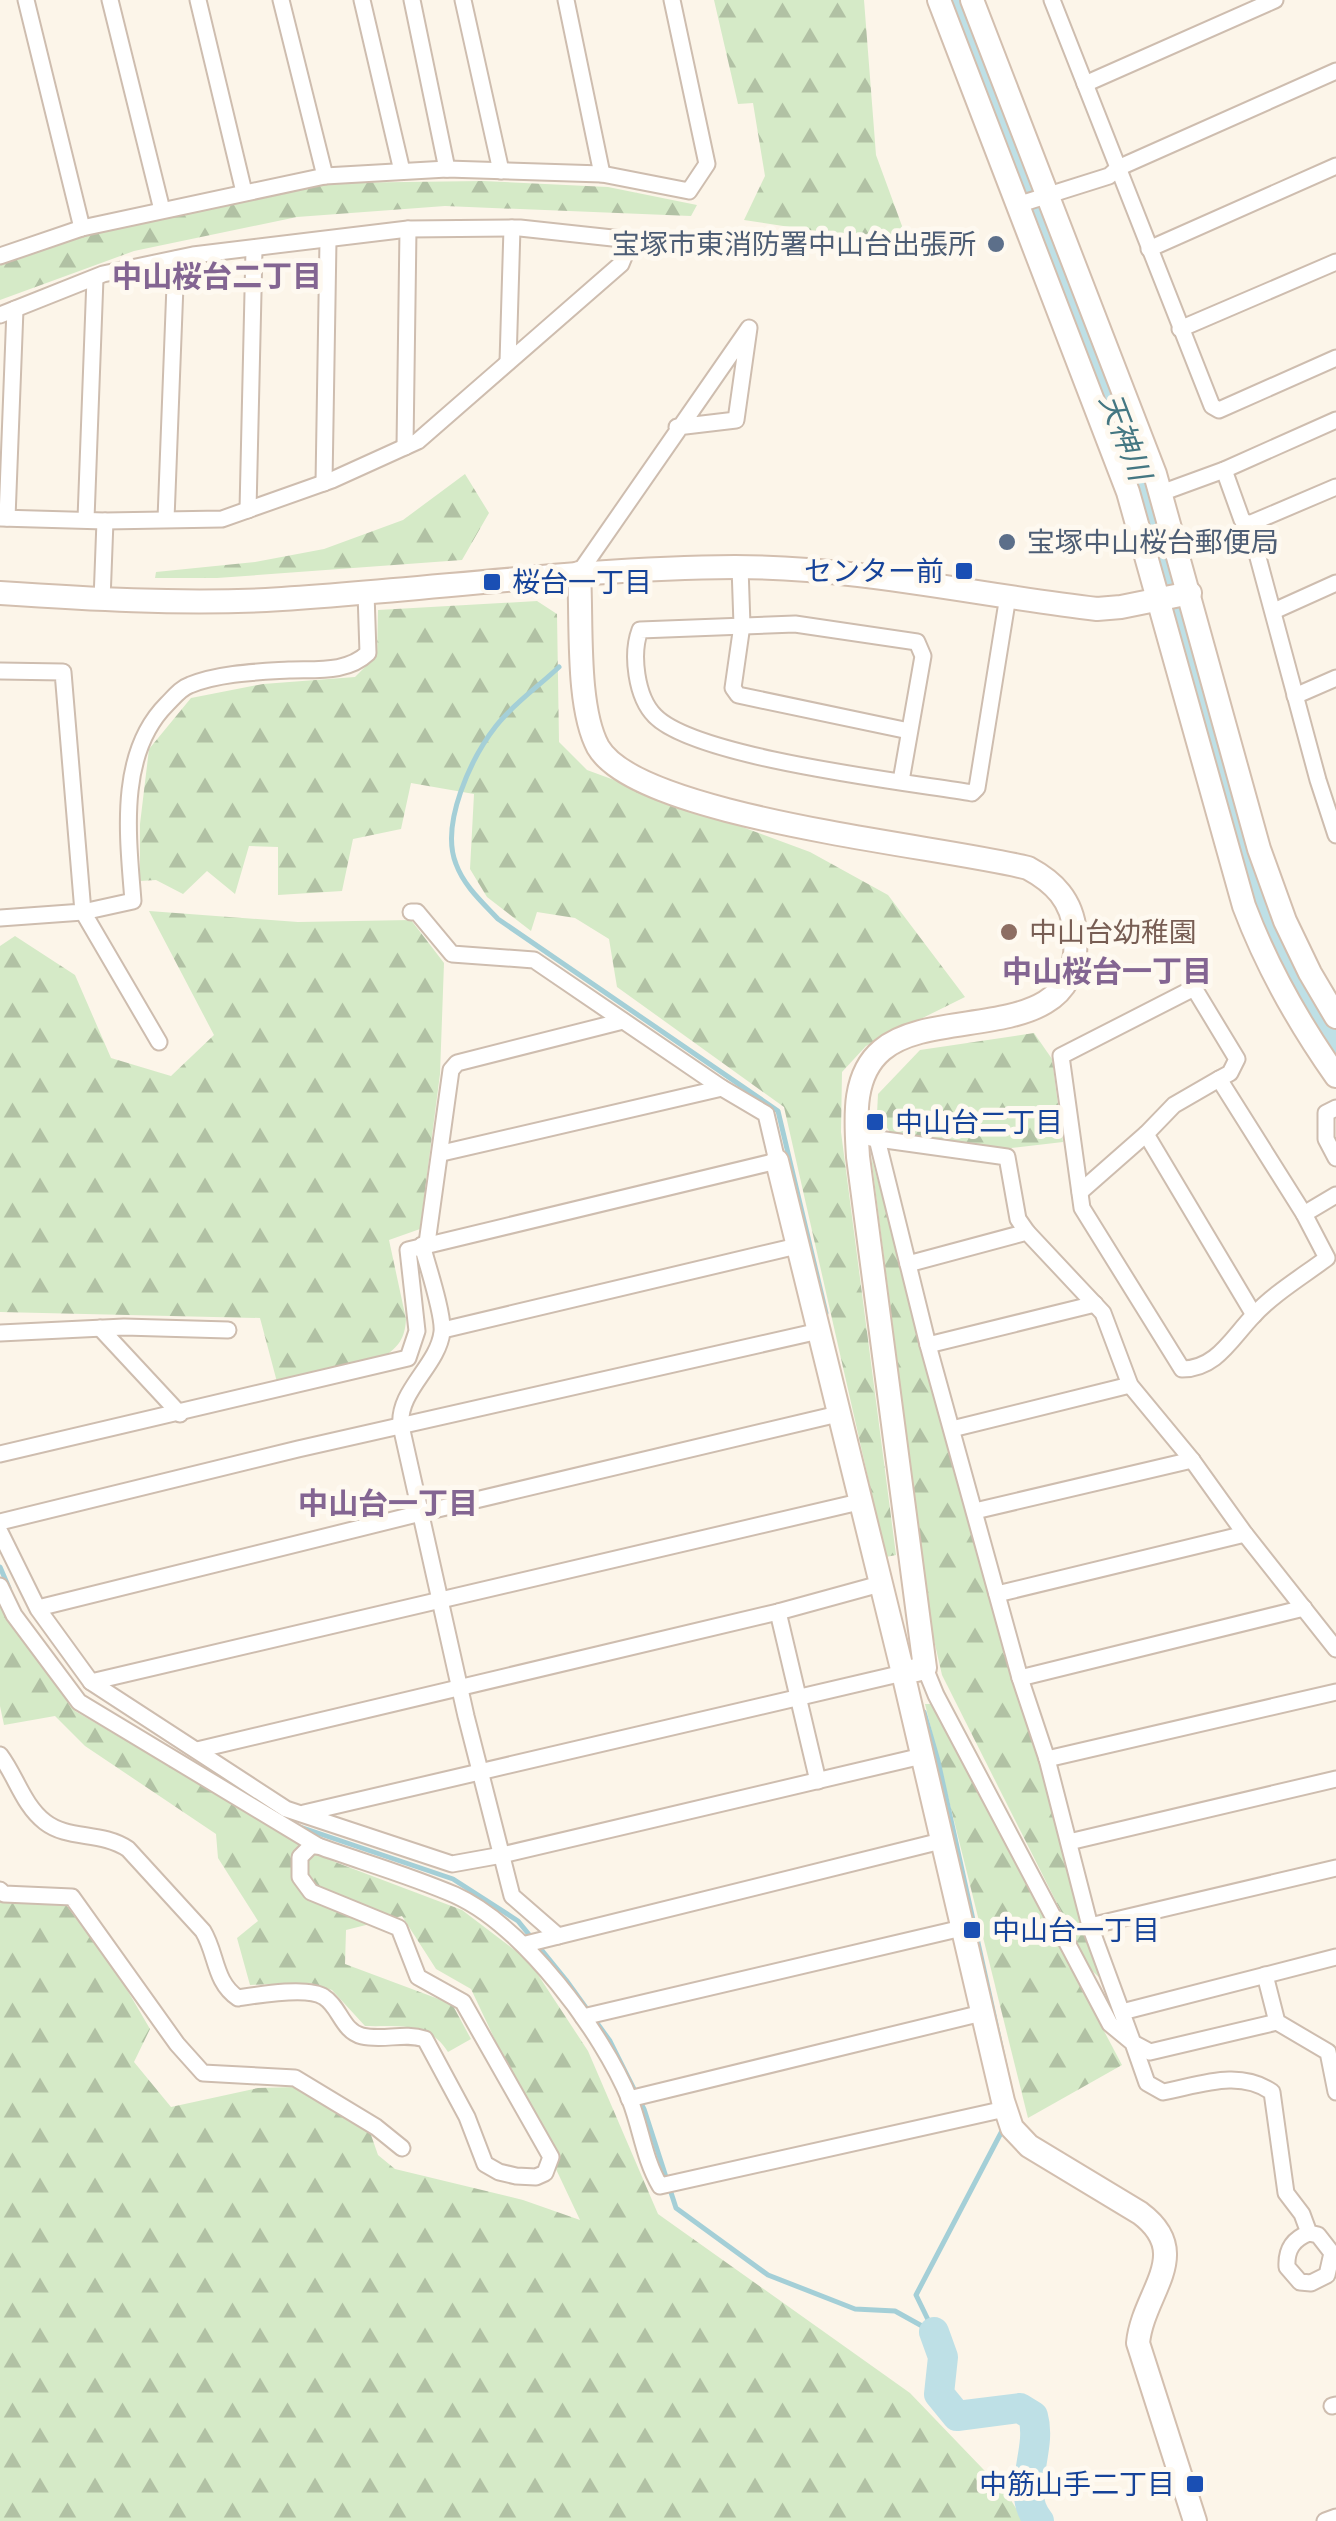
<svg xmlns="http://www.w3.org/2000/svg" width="1336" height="2521" font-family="Montserrat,'Noto Sans JP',sans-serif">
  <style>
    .forest { fill: url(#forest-firs) }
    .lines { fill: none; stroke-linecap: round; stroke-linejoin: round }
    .stream { stroke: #a4cfd7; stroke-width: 5 }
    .river { stroke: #bee0e6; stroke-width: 30 }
    .street-casing { stroke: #cebdaf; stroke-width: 19 }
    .secondary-casing { stroke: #d3bfaf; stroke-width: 26 }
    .street { stroke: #fff; stroke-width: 15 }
    .secondary { stroke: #fff; stroke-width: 22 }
    .service-dot { fill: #5c6f8a; stroke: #fef9f0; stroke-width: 4 }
    .transit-dot { fill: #1a4fb4; stroke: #fef9f0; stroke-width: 4 }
    .education-dot { fill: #8d6e63; stroke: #fef9f0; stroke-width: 4 }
    .labels { text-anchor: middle; stroke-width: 10; stroke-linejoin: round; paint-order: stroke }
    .service-label { font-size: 28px; fill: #4e5e75; stroke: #fef9f0; text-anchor: end }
    .transit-label { font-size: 28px; fill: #164399; stroke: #fef9f0; text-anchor: start }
    .education-label { font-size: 28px; fill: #785e54; stroke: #fef9f0; text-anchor: start }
    .neighbourhood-label { font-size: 30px; font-weight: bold; fill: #836592; stroke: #fef9f0 }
    .water-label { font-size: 30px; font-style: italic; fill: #447782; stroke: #fef9f0 }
  </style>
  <defs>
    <pattern id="forest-firs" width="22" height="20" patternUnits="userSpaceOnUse" patternTransform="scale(2.5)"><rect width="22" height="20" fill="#d5eac7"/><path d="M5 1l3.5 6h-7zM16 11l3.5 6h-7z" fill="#b1c1a4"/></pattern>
  </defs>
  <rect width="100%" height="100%" fill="#fcf5e9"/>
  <g class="forest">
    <path d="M714,0H864L876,155L913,256L866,252L855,237L744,220L765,176L753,103L738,104Z"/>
    <path d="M483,181L608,187L697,205L691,216L445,206L297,217L134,251L0,300V265L114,226L328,183Z"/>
    <path d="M465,474L489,513L462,560L217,578H155L156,572L255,562L324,549L403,520Z"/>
    <path d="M537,601L557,614L559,742L587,770L810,852L888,895L965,997L866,1046L842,1072L841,1132L896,1555L886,1557L784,1107L617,987L609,939L575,918L537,912L531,931L487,897L470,869L474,794L411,783L401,829L353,839L342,891L278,895V847L249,846L235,894L207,871L183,894L156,880L140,881V824L149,749L191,698L263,684L355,677L377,655L378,610Z"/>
    <path d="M149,911L298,922L411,920L444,963L440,1074L420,1229L389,1240L406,1319C405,1338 399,1347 383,1357L277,1382L260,1318L0,1312V946L15,936L75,975L111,1058L171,1076L214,1035Z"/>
    <path d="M1034,1033L1052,1059L1063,1142L1002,1149L893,1136L877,1114L878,1094L920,1050Z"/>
    <path d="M871,1156L1101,1979L1090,1969L942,1675L931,1627Z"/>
    <path d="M0,1604L75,1711L335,1862L462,1910L529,1961L588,2051L658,2214L910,2393L1007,2494L1024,2521H0V1902L67,1906L122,1981L150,2029L134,2062L171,2107L258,2088L296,2087L370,2132L378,2155L395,2169L523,2200L580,2220L471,1989L436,1969L402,1916L346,1930L345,1964L452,2004L471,2039L448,2052C429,2021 398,2027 365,2026L332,1990L310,1983L250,1985L237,1938L258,1921L218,1858L216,1834L85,1746L55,1716L4,1725L0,1706Z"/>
    <path d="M925,1704H931L1122,2065L1028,2118Z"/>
  </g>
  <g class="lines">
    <g class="stream">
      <path d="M559,667C539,686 513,704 496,726C471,758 440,824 456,864C464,886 482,902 498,919L778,1111L826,1313"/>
      <path d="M0,1567L9,1588"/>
      <path d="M924,1712L938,1761L1014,2106"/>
      <path d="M300,1827L453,1879L518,1921L566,1980L610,2041L644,2109L676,2208L768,2275L855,2309L895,2311L931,2331"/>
      <path d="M934,2332L916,2295L1003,2129"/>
    </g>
    <g class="river">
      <path d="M956,0L1144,485L1240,842L1257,893L1297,985L1336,1047"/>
      <path d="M934,2332L943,2357L939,2394L957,2416L1020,2408L1033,2416C1043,2451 1014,2491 1039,2521"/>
    </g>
    <defs>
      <g id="street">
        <path d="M26,0L82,228"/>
        <path d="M110,0L162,210"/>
        <path d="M198,0L244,192"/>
        <path d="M281,0L325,176"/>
        <path d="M362,0L402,171"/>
        <path d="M412,0L447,169"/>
        <path d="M463,0L501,171"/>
        <path d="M566,0L602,174"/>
        <path d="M1052,0L1212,406L1219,410L1336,358"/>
        <path d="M1085,84L1275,0"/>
        <path d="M1017,205L1109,176L1118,168L1336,71"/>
        <path d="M1149,249L1336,166"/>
        <path d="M0,256L82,228L325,176L447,169L602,174L689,191L707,164L672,0"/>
        <path d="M0,315L103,274L193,255L408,229L520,228L631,240L621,264L418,441L332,480L222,519L105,521L0,518"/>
        <path d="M1180,329L1336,262"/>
        <path d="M508,362L512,228"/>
        <path d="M405,447L408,229"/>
        <path d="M1224,470L1242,520L1249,524L1318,780L1336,835"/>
        <path d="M324,483L328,240"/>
        <path d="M1161,493L1224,470L1336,420"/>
        <path d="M248,510L254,249"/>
        <path d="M7,518L15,309"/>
        <path d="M86,519L95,278"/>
        <path d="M166,519L176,259"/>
        <path d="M1249,524L1336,487"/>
        <path d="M740,567L742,625L733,688L738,695L909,731"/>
        <path d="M579,573L749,328L736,420L677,427"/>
        <path d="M102,600L105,521"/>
        <path d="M1274,611L1336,583"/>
        <path d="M0,671L63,672L83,912L0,918"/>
        <path d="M1295,696L1336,678"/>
        <path d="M901,781L923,656L917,642L795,624L640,630C631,654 636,697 655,716C696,758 906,782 972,793L977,788L1008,596"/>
        <path d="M1194,988L1237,1059L1230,1073L1219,1079L1304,1214L1327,1258C1303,1276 1273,1294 1253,1316C1231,1339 1216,1369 1182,1369L1082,1208L1061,1056Z"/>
        <path d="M159,1042L83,912L133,901C128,837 117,754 167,704C174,697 181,688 190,685C220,673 257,672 289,670C317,669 347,673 368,653L366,593"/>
        <path d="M1219,1079L1174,1105L1146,1134L1254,1315"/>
        <path d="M1336,1108L1326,1113V1139L1336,1158"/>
        <path d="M871,1138L1007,1157L1018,1219L1027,1232"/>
        <path d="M877,1139L928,1345L1020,1678L1047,1759L1090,1926L1133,2043L1150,2052L1277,2022"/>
        <path d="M442,1153L722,1088"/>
        <path d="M1080,1192L1146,1134"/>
        <path d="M1304,1214L1336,1195"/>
        <path d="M427,1243L451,1070L457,1063L623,1021"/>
        <path d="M422,1245C427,1264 444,1315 442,1332C438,1366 397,1391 401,1426L466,1716L512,1896L558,1936"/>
        <path d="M908,1264L1027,1232L1103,1313L1130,1385L1192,1460L1245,1534L1336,1649"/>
        <path d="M100,1328L180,1414"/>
        <path d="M443,1330L797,1246"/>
        <path d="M0,1333L124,1327L228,1330"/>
        <path d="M928,1345L1095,1304"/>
        <path d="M952,1429L1130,1385"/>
        <path d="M0,1454L408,1358L417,1331L408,1250L777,1161L766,1114L722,1088L534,960L452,954L417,912H411"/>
        <path d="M975,1511L1192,1460"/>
        <path d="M0,1522L298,1449L819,1331"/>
        <path d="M0,1532L38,1609L91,1682L286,1809L452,1864L502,1855L922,1756"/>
        <path d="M0,1586L14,1615L79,1702L318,1846"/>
        <path d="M997,1594L1245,1534"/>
        <path d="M38,1608L421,1513L838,1414"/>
        <path d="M778,1612L818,1781"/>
        <path d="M925,1668L936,1695L1110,2024L1133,2043L1147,2083L1163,2092C1200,2085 1239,2069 1272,2092L1286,2193L1302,2214L1309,2233L1318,2235L1332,2253L1327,2275L1311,2283L1300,2282L1287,2267C1286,2250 1293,2239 1309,2233"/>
        <path d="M1020,1678L1304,1608"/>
        <path d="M91,1682L859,1502"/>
        <path d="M197,1750L778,1612L880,1584"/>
        <path d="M0,1755C16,1776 23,1805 45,1822C68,1840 101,1831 128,1849L203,1931C217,1954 214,1982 238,1998C257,1995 308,1986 324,1997C340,2007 342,2031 362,2036C384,2041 404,2032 425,2039L467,2117L485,2164L499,2172L516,2176L536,2177L545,2173L551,2157L463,2002L418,1977L399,1928L311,1892L300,1877V1857L311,1846H318C363,1862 411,1876 455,1895C523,1926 602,2031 630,2100C641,2128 644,2159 660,2186L1005,2109"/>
        <path d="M1047,1759L1336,1692"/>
        <path d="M304,1813L903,1673"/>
        <path d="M1069,1842L1336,1779"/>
        <path d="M0,1890L4,1894L72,1897L177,2044L203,2073L295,2078L376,2127L402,2148"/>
        <path d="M1090,1926L1336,1868"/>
        <path d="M526,1944L941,1841"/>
        <path d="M1265,1975L1277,2022L1328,2052L1336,2092"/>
        <path d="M1122,2012L1336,1957"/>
        <path d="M583,2017L962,1928"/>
        <path d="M629,2099L982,2013"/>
        <path d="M1332,2406L1336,2405"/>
        <path d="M1325,2521L1336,2517"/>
      </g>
      <g id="secondary">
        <path d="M939,0L1128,492L1244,906C1267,967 1298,1022 1336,1076"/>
        <path d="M972,0L1155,474L1259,849L1285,921L1310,973L1336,1017"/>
        <path d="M579,573C582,621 576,706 598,747C639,818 943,846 1028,868C1054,882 1072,900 1075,932C1086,1049 937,1003 882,1050C851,1076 856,1121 858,1157L925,1668L903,1673L1003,2101L1012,2128L1029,2146L1140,2213C1195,2254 1143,2292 1138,2343L1195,2521"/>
        <path d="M0,593C89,599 177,604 266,600C422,591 578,568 735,567C858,567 976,595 1097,609L1121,607L1190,593"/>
        <path d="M777,1161L903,1673"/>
      </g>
    </defs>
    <use href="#street" class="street-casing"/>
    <use href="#secondary" class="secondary-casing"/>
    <use href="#street" class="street"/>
    <use href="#secondary" class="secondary"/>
  </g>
  <g class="service-dot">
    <circle cx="996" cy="244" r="10"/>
    <circle cx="1007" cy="542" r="10"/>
  </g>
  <g class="transit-dot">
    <rect x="954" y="561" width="20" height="20" rx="5"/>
    <rect x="482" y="572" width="20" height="20" rx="5"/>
    <rect x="865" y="1112" width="20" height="20" rx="5"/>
    <rect x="962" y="1920" width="20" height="20" rx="5"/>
    <rect x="1185" y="2474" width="20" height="20" rx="5"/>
  </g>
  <circle class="education-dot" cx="1009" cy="932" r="10"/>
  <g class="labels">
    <g class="service-label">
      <text x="976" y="254">宝塚市東消防署中山台出張所</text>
      <text x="1027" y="552" text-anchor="start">宝塚中山桜台郵便局</text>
    </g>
    <g class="transit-label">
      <text x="944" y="581" text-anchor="end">センター前</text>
      <text x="512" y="592">桜台一丁目</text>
      <text x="895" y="1132">中山台二丁目</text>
      <text x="992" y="1940">中山台一丁目</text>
      <text x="1175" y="2494" text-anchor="end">中筋山手二丁目</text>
    </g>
    <g class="education-label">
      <text x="1029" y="942">中山台幼稚園</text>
    </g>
    <g class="neighbourhood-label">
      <text x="217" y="287">中山桜台二丁目</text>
      <text x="1107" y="982">中山桜台一丁目</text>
      <text x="388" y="1514">中山台一丁目</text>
    </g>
    <g class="water-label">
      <text transform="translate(1125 437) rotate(69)" y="10">天神川</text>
    </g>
  </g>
</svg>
